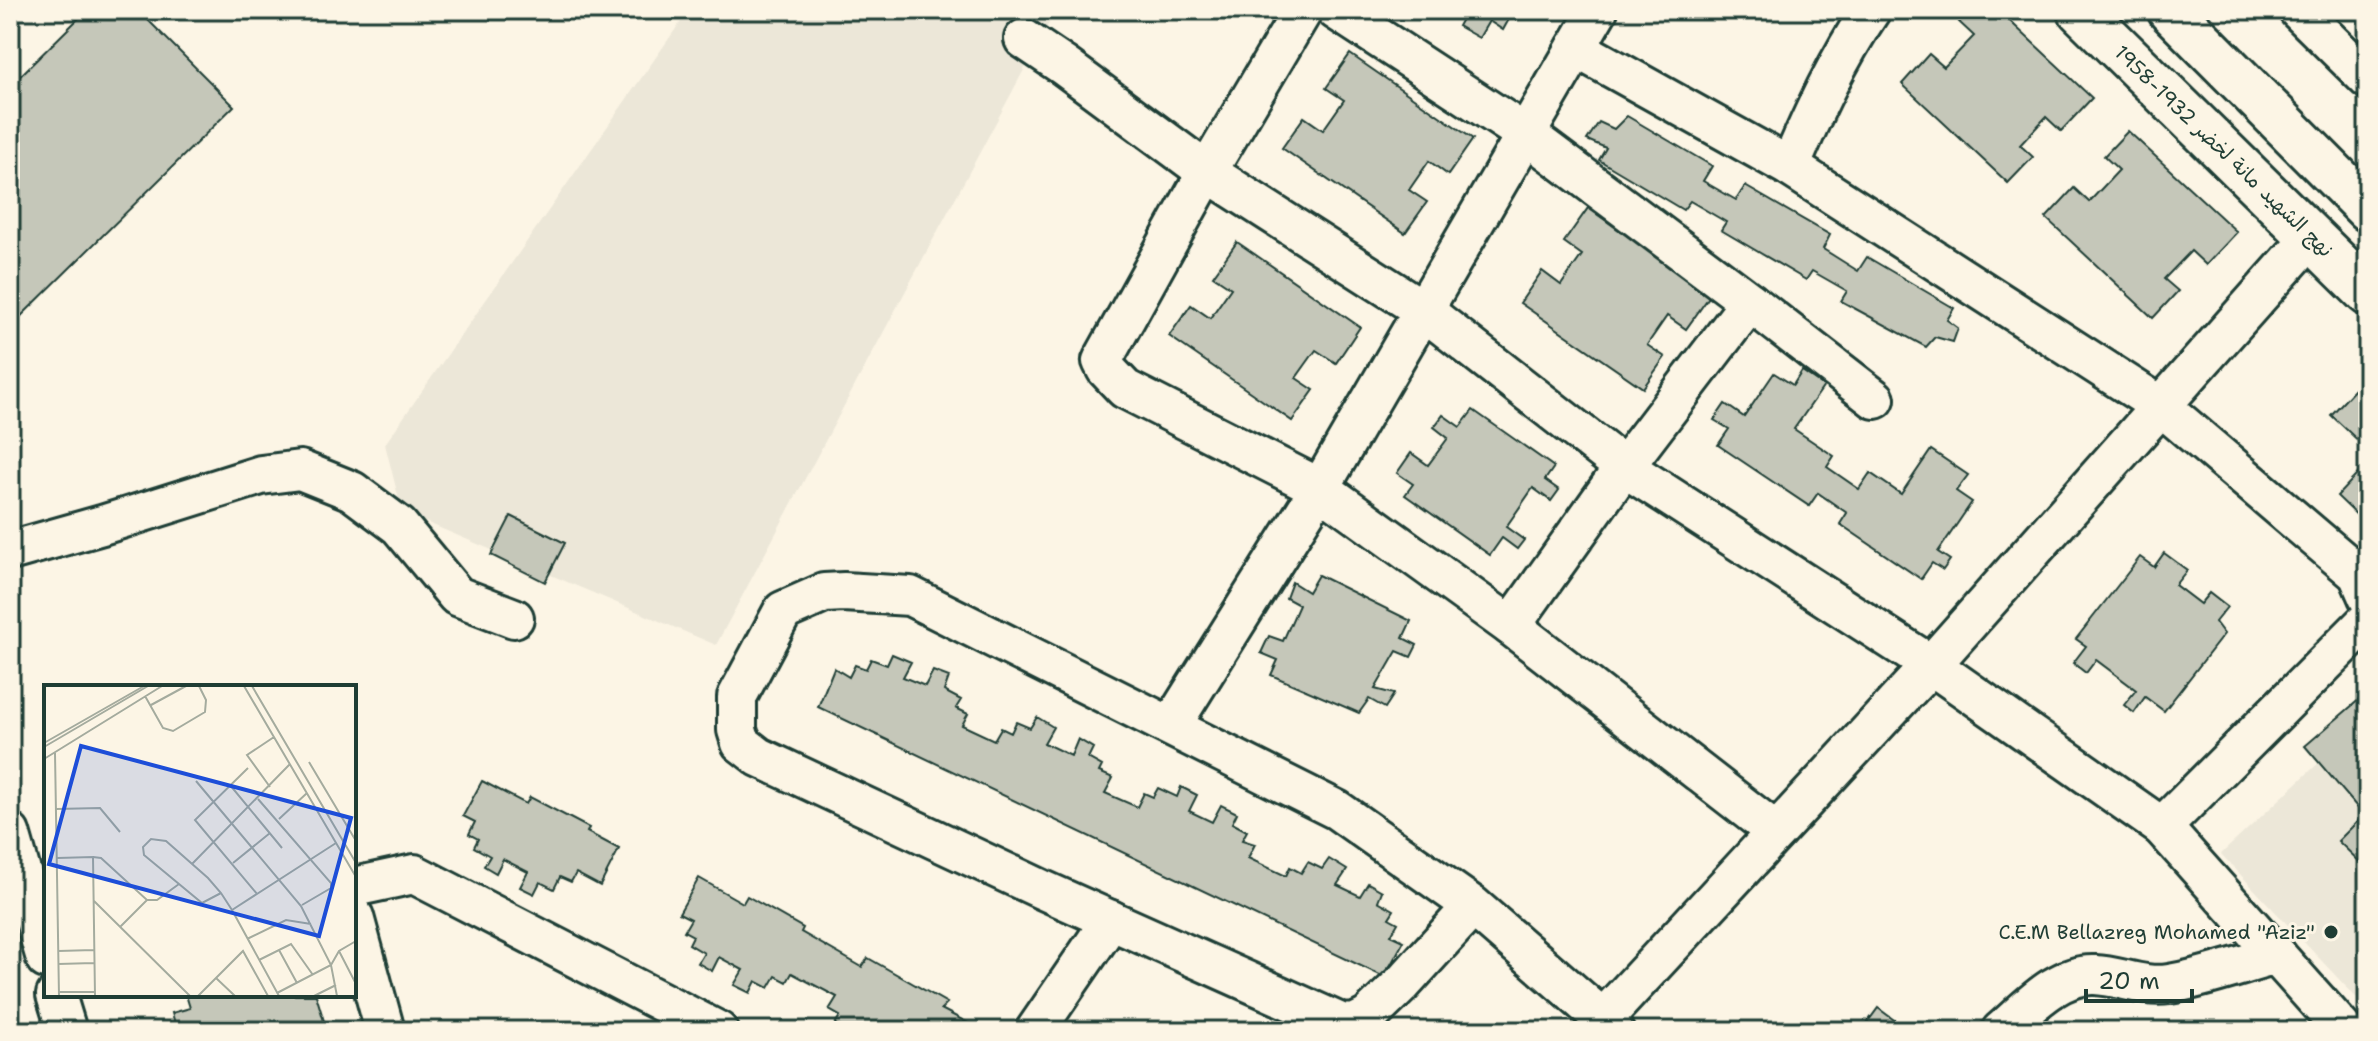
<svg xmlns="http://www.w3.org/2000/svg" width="2378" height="1041" font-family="'Shantell Sans','Playpen Sans Arabic',sans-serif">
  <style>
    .built { fill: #ece7d8 }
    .building { fill: #c5c7b9; stroke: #1f3d34; stroke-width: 2 }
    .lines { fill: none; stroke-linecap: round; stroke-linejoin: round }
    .street-casing { stroke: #1f3d34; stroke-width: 44 }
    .secondary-casing { stroke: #1f3d34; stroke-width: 50 }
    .street { stroke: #fcf5e5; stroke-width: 38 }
    .secondary { stroke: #fcf5e5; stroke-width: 44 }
    .poi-dot { fill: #1f3d34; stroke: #fcf5e5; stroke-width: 3 }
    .labels { text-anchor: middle; stroke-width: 6; stroke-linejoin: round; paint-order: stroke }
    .street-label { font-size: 20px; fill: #1f3d34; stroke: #fcf5e5 }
    .poi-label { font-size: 20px; fill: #1f3d34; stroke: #fcf5e5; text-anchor: end }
    .inset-road { fill: none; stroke: #a4ab9e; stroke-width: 2 }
    .view { fill: #1d4ed8; fill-opacity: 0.15; stroke: #1d4ed8; stroke-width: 4 }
    .inset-edge { fill: none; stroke: #1f3d34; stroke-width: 4 }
  </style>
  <rect width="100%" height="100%" fill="#fcf5e5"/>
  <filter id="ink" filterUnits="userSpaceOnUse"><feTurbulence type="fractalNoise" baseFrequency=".0125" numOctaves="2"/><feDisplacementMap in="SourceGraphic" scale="16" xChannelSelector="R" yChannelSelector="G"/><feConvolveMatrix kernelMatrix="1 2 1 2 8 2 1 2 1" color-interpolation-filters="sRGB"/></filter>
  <g filter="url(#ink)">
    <g class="built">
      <path d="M689,10H1056L716,645L402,512L385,444Z"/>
      <path d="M2368,717V1010L2221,854Z"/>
    </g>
    <g class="building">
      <path d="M87,10H138L234,106L10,327V86Z"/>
      <path d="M1467,10H1514L1503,30L1489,21L1479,38L1458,26Z"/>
      <path d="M1970,10H1998L2092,98L2061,131L2046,117L2020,145L2033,157L2008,183L1902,84L1929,54L1944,67L1974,36L1959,22Z"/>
      <path d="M1350,54L1473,139L1448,175L1429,161L1409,190L1427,202L1405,233L1282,148L1304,117L1323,130L1344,100L1326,88Z"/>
      <path d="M1627,116L1712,166L1703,181L1736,200L1745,186L1830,235L1823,249L1858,271L1867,257L1954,308L1947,320L1958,328L1953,342L1935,337L1926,347L1841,301L1847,291L1812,271L1806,280L1721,230L1726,222L1690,201L1683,210L1599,160L1606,148L1587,140L1599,122L1614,129Z"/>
      <path d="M2128,131L2237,232L2206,265L2191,251L2164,279L2178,291L2153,318L2046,218L2074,188L2089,202L2119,170L2104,156Z"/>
      <path d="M1588,208L1711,294L1686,329L1667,316L1647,345L1665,357L1643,388L1520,303L1542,271L1561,285L1582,255L1564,242Z"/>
      <path d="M1237,242L1360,327L1336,363L1316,350L1296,378L1314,390L1292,421L1169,336L1191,305L1210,318L1231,288L1213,276Z"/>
      <path d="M1802,371L1824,386L1794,429L1834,456L1827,467L1859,489L1870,473L1901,494L1931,450L1968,475L1956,491L1972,502L1938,552L1950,560L1943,570L1932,563L1921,579L1840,524L1847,513L1818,493L1809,506L1718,445L1729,429L1714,420L1725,404L1744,417L1774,373L1793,385Z"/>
      <path d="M2356,388L2368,399V450L2331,415Z"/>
      <path d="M1473,410L1554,467L1545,480L1559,490L1551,501L1533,488L1506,527L1524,540L1517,549L1502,538L1490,555L1405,495L1413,484L1397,473L1411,453L1428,465L1448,438L1434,427L1443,415L1460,427Z"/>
      <path d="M2368,463V514L2362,520L2337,496Z"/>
      <path d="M511,516L565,543L545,582L491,555Z"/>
      <path d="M2164,553L2187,570L2175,585L2200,604L2209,593L2227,607L2215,622L2224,634L2164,711L2145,697L2134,713L2124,705L2136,690L2096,660L2086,673L2073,663L2086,646L2076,639L2140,557L2154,567Z"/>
      <path d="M1318,575L1411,621L1403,638L1417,645L1411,657L1397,651L1375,689L1394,694L1385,708L1369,699L1359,713L1271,675L1278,660L1261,653L1269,636L1283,641L1299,605L1286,598L1292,582L1308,592Z"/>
      <path d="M892,654L911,662L903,677L925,686L933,671L949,677L944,691L961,700L956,708L968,714L962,725L994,740L1001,728L1011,733L1016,722L1030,728L1037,717L1053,727L1044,743L1071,756L1078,739L1093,748L1088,758L1102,766L1099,772L1113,778L1105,793L1137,807L1144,793L1153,797L1158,788L1177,797L1181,787L1197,795L1189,811L1212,822L1221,805L1237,813L1232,823L1247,831L1242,840L1255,844L1248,858L1286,876L1290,867L1301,873L1308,862L1322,869L1329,859L1347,870L1337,885L1360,896L1368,883L1382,891L1378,901L1394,910L1389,918L1398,923L1391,935L1404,941L1384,977L818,707L834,668L849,677L855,665L866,669L871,659L887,665Z"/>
      <path d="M2368,692V820L2305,746Z"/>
      <path d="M482,781L526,804L530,797L589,828L587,832L619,849L600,886L576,873L571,882L560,877L554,889L540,882L534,894L520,887L528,872L503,859L496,873L484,866L490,856L474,847L478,839L469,834L475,822L463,816Z"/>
      <path d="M2360,819L2368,827V862L2364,866L2338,841Z"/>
      <path d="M699,878L743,903L747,896L803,928L801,932L862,967L868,958L947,1003L941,1009L972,1025L968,1031H848L835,1024L840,1016L829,1010L837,997L792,973L787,982L776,976L769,988L756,981L750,993L734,985L743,970L719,957L712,971L698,963L704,953L689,944L693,936L684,931L691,919L679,913Z"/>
      <path d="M186,995H316L327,1031H177L172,1013L190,1008Z"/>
      <path d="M1878,1008L1909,1031H1861Z"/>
    </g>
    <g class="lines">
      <defs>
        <g id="street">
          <path d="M1303,10L1207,172L1102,361L1106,369L1125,389L1320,488L1511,626L1776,832"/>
          <path d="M1336,10L1527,135L1750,302L1875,399"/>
          <path d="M2298,10L2368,79"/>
          <path d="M1024,39L1064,66L1207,172L1423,310L1624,467L1931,665L2162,827L2344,1031"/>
          <path d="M1576,48L1790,167L2161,406L2358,574L2368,597"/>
          <path d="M1790,167C1813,113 1838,59 1871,10"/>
          <path d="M10,551L102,525L261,475L300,470L352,491L399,526L457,596L514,618"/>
          <path d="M1511,626L1624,467L1750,302"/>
          <path d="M1171,726L1320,488L1598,10"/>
          <path d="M2162,827L2368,620"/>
          <path d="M10,833L46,959"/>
          <path d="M354,887L414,874L718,1031"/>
          <path d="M1473,906L1403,983L1368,1017L1356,1023L1343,1024L1041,889L759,757L741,743L737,730V697L783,611L824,593L844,592L910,596L1337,810L1473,906L1603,1019"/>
          <path d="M354,917L385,1031"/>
          <path d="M56,995L67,1031"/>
          <path d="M1035,1031L1111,920"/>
          <path d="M1614,1031L1603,1019L1931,665L2312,236"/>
          <path d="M2001,1031C2027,1009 2058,973 2095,975C2120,976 2143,988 2169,984C2202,979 2243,964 2277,955"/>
        </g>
        <g id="secondary">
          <path d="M2080,10L2368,293"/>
          <path d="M2170,10L2368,209"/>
        </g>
      </defs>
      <use href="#street" class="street-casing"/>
      <use href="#secondary" class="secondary-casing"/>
      <use href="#street" class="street"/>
      <use href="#secondary" class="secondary"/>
    </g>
  </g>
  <circle class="poi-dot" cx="2331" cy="932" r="8"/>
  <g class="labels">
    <g class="street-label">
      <text transform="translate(2224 151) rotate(44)" y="7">نهج الشهيد مانة لخضر 1932-1958</text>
    </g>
    <g class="poi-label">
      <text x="2315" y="939">C.E.M Bellazreg Mohamed "Aziz"</text>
    </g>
  </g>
  <g transform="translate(44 685)">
    <rect width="312" height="312" fill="#fcf5e5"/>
    <path class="inset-road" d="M200,1L312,192M208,1L312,178M101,11L119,43L129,46L161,27L162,15L155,1M107,20L142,1M0,58L100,1M0,62L104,1M11,68L15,311M0,74L118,1M265,77L312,156M204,83L151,135L213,209M152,96L257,221L287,280L293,311M186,100L238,163M226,102L203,70L230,52M214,114L287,198V203L258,220M12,124L56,123L76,147M235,134L263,108M49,172L57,173L103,215L76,242M13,173L49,172L51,311M189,178L226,148M148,179L246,79M177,208L158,218L100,170L99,162L107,154L122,156L164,193L177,208L188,225M103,215H113L135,199M50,216L146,311M203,254L242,235L267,239M235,265L253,298M14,266L50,265M295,266L312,299M215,275L247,259L269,290M14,279L50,278M172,293L191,311M15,307H51M233,308L287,280L295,266L312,256M154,311L199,266L224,311M235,311L188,225L292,158M270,311L292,300"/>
    <path class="view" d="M37,61L307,133L275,251L5,179Z"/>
    <rect width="312" height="312" class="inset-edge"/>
  </g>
  <rect width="2378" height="1041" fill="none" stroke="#fcf5e5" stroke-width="40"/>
  <rect x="20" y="20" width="2338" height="1001" fill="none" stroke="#1f3d34" stroke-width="3" filter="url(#ink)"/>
  <path d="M2086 989v12h106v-12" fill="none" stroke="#1f3d34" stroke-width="4"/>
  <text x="2098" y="989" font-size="24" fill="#1f3d34" stroke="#fcf5e5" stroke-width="6" paint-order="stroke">20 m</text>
</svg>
